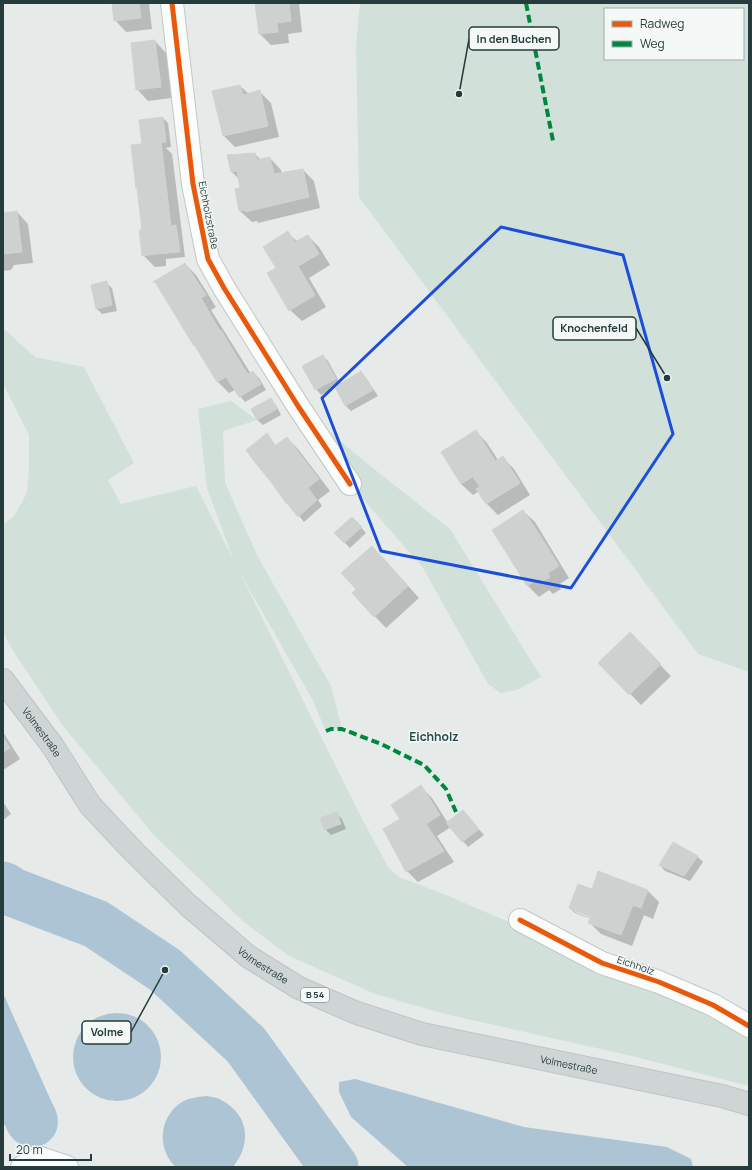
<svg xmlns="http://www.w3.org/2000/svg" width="752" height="1170" font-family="Manrope,sans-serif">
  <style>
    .green { fill: #d1e1da; fill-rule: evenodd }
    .water { fill: #acc4d3 }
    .shadow { fill: #0003; fill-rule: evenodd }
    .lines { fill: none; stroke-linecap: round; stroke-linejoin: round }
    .river { stroke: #acc4d3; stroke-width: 49 }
    .building { fill: #cdd1d0; stroke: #cfd3d2 }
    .minor-casing { stroke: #c3c7c6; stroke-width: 24 }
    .major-casing { stroke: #bec5c5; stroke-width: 24 }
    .minor { stroke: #fbfcfc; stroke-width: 22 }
    .major { stroke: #cfd5d5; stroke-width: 22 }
    .quiet { stroke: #00873e; stroke-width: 4; stroke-dasharray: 8 4; stroke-linecap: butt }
    .cycleway-casing { stroke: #f4f9f7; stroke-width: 8 }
    .cycleway { stroke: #e8590c; stroke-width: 5 }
    .marked { fill: none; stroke: #1d4ed8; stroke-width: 3; stroke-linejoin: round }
    .labels { text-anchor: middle; stroke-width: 3; stroke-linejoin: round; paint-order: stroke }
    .shield { fill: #f4f9f7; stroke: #647473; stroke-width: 1 }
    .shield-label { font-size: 9px; font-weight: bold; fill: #263b3b }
    .street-label { font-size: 10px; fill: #263b3b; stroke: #f4f9f7 }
    .quarter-label { font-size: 12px; font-weight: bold; fill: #244b4b; stroke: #f4f9f7 }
    .leader { fill: none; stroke: #263b3b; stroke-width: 1.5 }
    .callout-dot { fill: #263b3b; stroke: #f4f9f7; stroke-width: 1.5 }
    .callout { fill: #f4f9f7; stroke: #263b3b; stroke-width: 1.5 }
    .callout-label { font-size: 11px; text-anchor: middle; font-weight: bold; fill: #263b3b }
  </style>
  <rect width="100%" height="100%" fill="#e6eae9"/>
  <g class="green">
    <path d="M360,3H749V672L698,654L359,197L356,46ZM605,9H743V59H605Z"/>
    <path d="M3,328L35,357L84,367L134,463L108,480L121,504L196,486L233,559L207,488L198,409L231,401L257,420L223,431L225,483L258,557L331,686L342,729H331L326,731L312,699L240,573L359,813L388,867L399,877L446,895L674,993L749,1032V1086L632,1056L445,1014L375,994L289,956L245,923L154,835L63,726L12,649L3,632V525L14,516L27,493L29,469V435L3,384Z"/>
    <path d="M298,406L369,465L450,529L541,677L517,690L501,693L488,684L423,568L350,484Z"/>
  </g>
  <g class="water">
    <path d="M3,993L52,1103C76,1142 20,1168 5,1125H3Z"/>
    <circle cx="117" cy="1057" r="44"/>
    <path d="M355,1079L524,1127L667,1147L691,1159L693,1167H408L351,1117L339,1092V1082Z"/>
    <path d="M206,1096C211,1097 217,1097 221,1100C249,1114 252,1144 233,1167H176C157,1150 159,1119 179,1104C187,1098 197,1097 206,1096Z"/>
  </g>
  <g class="shadow">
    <path d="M113,3H161L149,4L152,29L126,32L115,20Z"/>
    <path d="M256,3H299L302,32L288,34L289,43L271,45L260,34Z"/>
    <path d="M155,41L166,53L172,98L148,101L137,89Z"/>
    <path d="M240,86L249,94L260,92L271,103L279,137L235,147L224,136L214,92Z"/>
    <path d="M163,118L168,123L171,147L166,148L172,154L185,257L166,259V266L155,267L143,255V231L132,146L144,144Z"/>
    <path d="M255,154L261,160L270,158L281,170L282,173L303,170L314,181L320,208L258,223L257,221L252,222L240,211L241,188L239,179L232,172L229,156Z"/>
    <path d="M17,212L28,224L33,263L14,265L11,270L3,271V214Z"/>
    <path d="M288,233L298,242L308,236L319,247L330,265L309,278L326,307L302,321L290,310L278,268Z"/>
    <path d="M185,264L196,275L216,307L211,310L251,374L253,372L259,378L266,390L245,402L235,390L229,393L218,382L156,281Z"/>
    <path d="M106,283L112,288L117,311L102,314L97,309L92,286Z"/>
    <path d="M323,356L328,361L341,385L361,372L366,378L378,396L351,411L346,406L336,387L321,395L316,389Z"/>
    <path d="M270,400L276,405L281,415L263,425L257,420L252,410Z"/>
    <path d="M476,431L487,443L498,460L503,458L514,469L530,495L498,515L487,504L479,491L473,495L461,484Z"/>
    <path d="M267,435L276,446L287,438L298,449L330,491L318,500L322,506L304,522L247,450Z"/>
    <path d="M523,511L535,522L569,578L558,585L561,589L553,594L549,590L539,597L528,586L493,530Z"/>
    <path d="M357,523L366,533L350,548L335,533Z"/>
    <path d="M383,558L419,598L386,628L353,593L358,589Z"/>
    <path d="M630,634L671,676L641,705L600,663Z"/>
    <path d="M3,732L20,759L3,770Z"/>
    <path d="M421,787L432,798L448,823L468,817L484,835L468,847L451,827L437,836L454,862L418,882L407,871L402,819Z"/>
    <path d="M3,802L11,814L3,820Z"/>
    <path d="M336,813L342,819L346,829L331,835L325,829Z"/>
    <path d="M697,856L703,862L690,881L665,871L660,865Z"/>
    <path d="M593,888L648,891L659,902L653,919L644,915L632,946L601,934L590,923L591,919L575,913L570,908L596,891ZM575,909L596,918L595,920L575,912Z"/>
  </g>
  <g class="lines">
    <path class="river" d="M3,886L12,892L96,924L165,970L246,1045L334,1167"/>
  </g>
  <g class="building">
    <path d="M112,3H139L141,18L114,21Z"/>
    <path d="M255,3H289L291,21L277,23L278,32L259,34Z"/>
    <path d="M155,40L161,87L136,90L131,43Z"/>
    <path d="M240,85L243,95L260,90L268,126L223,136L212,91Z"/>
    <path d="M163,117L166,142L142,144L139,120Z"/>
    <path d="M161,142L166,184L136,188L131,145Z"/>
    <path d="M255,153L257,160L270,157L274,174L303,169L309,197L245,212V210L239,211L235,189L240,188L237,171L231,172L227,155Z"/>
    <path d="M166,184L171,227L152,230L156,254L142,256L139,230H142L137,188Z"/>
    <path d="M17,211L22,252L3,254V213Z"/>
    <path d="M176,225L180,252L156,254L152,230L171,227V226Z"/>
    <path d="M288,231L295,242L308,235L319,254L298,266L315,295L289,311L267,273L276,268L263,247Z"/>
    <path d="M185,263L206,295L201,298L220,331L194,346L155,282H153Z"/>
    <path d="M107,281L112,305L96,309L91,285Z"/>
    <path d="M221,330L243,367L217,382L195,346Z"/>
    <path d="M323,355L336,379L315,390L302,366Z"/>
    <path d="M243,367L248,374L253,371L261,384L239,397L226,377Z"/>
    <path d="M361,371L373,390L345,406L335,387Z"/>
    <path d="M271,398L277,409L257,420L251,409Z"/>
    <path d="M476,430L496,462L461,484L441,452Z"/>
    <path d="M267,433L275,445L254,461L246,450Z"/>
    <path d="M287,437L303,458L271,482L254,461Z"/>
    <path d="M503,456L520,483L486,504L476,489L480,487L473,477Z"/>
    <path d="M303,458L319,479L287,504L271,482Z"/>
    <path d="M308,488L317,500L298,517L287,503Z"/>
    <path d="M523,510L536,529L504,549L492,530Z"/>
    <path d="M352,517L362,527L344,543L334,533Z"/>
    <path d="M536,529L559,566L548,573L550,577L541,583L538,579L527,586L504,549Z"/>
    <path d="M372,546L408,586L374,617L352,593L356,589L341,573Z"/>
    <path d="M630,632L661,664L629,695L598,663Z"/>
    <path d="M3,737L10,748L3,752Z"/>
    <path d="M421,785L440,815L426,824L444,851L406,872L383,829L400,819L391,805Z"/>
    <path d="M463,810L479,829L462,842L446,823Z"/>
    <path d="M337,812L341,824L324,830L320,818Z"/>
    <path d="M673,842L698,856L684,876L659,865Z"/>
    <path d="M598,871L648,890L641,908L633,905L621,935L588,923L600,892L592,889Z"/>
    <path d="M578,884L600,892L591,917L569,908Z"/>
  </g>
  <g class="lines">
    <defs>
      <g id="minor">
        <path d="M172,3L193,184L208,259L224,288L298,406L350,484"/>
        <path d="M520,920L602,963L659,982L713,1005L749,1026"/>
        <path d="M22,1167L40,1158L67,1167"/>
      </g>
      <g id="major">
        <path id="s1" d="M3,680L52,745L90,805L134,852L188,905L249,957L299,988L357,1013L422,1034L722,1096L749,1104"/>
      </g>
    </defs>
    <use href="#minor" class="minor-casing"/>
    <use href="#major" class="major-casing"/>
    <use href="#minor" class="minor"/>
    <use href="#major" class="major"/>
    <g class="quiet">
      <path d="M526,3L553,141"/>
      <path d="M326,731L331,729H342L381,744L424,765L446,789L456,812"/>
    </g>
    <defs>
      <g id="cycleway">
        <path d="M172,3L193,184L208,259L224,288L298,406L350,484"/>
        <path d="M520,920L602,963L659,982L713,1005L749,1026"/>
      </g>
    </defs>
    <use href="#cycleway" class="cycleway-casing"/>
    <use href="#cycleway" class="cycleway"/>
  </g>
  <path class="marked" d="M501,227L623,255L673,434L571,588L381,551L322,398Z"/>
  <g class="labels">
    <rect class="shield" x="301" y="988" width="28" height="14" rx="3"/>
    <g class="shield-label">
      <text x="315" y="998">B 54</text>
    </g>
    <g class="street-label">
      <text transform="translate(209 215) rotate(79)" y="4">Eichholzstraße</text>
      <text dy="4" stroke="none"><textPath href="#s1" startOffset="65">Volmestraße</textPath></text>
      <text dy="4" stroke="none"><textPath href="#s1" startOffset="389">Volmestraße</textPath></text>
      <text transform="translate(636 965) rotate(19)" y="4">Eichholz</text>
      <text dy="4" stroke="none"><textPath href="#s1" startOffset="713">Volmestraße</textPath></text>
    </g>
    <g class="quarter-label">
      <text x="434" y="741">Eichholz</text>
    </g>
  </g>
  <path class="leader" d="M459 94L469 39M667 378L636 328M165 970L131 1032"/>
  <g class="callout-dot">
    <circle cx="459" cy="94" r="4"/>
    <circle cx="667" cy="378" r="4"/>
    <circle cx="165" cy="970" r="4"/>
  </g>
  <g class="callout">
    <rect x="469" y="27" width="90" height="23" rx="4"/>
    <rect x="553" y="317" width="83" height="23" rx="4"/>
    <rect x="82" y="1021" width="49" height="23" rx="4"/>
  </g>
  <g class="callout-label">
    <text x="514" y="43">In den Buchen</text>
    <text x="594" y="332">Knochenfeld</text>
    <text x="107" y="1036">Volme</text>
  </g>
  <rect width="752" height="1170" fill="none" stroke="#263b3b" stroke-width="8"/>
  <rect x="604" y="8" width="140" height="52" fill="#f4f9f7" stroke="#a2adac"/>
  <rect x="612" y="21" width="20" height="6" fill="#e8590c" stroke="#a2adac"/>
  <text x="640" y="28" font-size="12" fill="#263b3b">Radweg</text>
  <rect x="612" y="41" width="20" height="6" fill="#00873e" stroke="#a2adac"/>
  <text x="640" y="48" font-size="12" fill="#263b3b">Weg</text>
  <path d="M10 1154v6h81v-6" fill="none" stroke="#263b3b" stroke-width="2"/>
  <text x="16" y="1154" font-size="12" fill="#263b3b" stroke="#f4f9f7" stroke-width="3" paint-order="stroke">20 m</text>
</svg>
